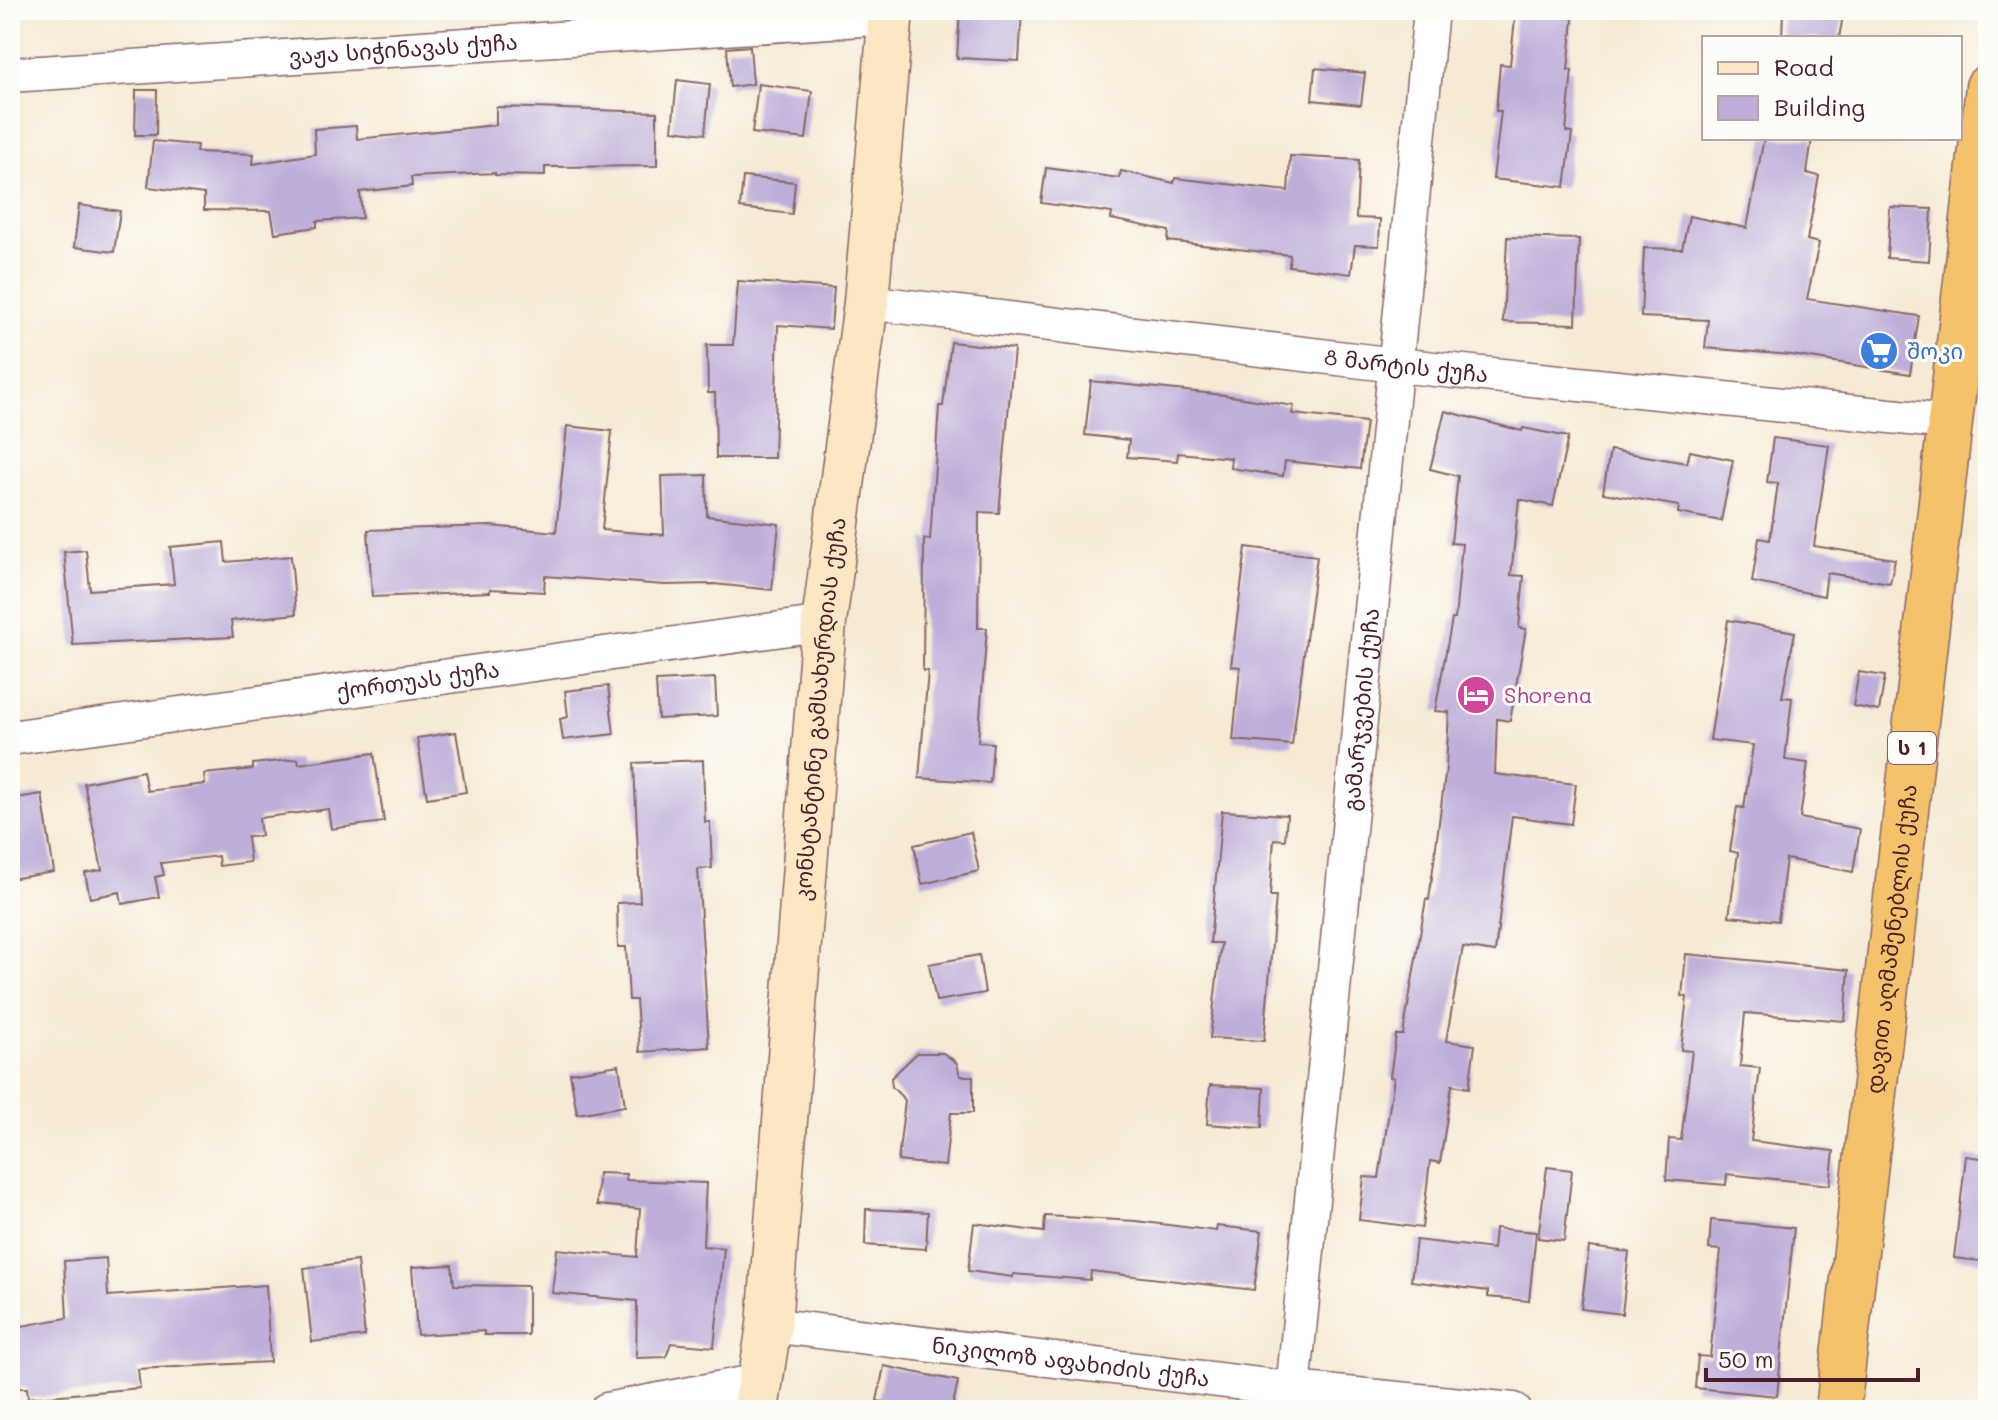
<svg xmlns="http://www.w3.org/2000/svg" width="1998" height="1420" font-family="Mali,'Noto Sans Georgian',sans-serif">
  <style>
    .building { fill: #beaed9 }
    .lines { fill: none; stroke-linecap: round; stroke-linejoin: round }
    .minor-casing { stroke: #866666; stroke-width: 37 }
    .secondary-casing { stroke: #866666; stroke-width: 47 }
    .trunk-casing { stroke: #866666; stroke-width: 47 }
    .minor { stroke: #fff; stroke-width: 34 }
    .secondary { stroke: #fbe7c3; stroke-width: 44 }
    .trunk { stroke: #f4c26a; stroke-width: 44 }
    .labels { text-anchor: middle; stroke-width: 6; stroke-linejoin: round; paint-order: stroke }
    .shield { fill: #fdfcf7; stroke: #806168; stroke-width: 2 }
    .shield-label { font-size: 20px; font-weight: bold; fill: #4a1f2b }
    .street-label { font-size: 22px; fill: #4a1f2b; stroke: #fdfcf7 }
    .shop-label { font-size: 22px; fill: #366cbe; stroke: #fdfcf7; text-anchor: start }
    .hotel-label { font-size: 22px; fill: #b23c85; stroke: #fdfcf7; text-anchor: start }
  </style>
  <rect width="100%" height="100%" fill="#fdfcf7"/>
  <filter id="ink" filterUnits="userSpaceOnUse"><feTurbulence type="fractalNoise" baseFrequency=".0125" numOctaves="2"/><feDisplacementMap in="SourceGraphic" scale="16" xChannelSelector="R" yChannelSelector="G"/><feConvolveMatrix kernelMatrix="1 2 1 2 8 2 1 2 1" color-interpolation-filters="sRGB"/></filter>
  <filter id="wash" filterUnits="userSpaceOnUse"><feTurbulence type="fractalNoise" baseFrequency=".006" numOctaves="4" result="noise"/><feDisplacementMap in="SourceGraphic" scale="32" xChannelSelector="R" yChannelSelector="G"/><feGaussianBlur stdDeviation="1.8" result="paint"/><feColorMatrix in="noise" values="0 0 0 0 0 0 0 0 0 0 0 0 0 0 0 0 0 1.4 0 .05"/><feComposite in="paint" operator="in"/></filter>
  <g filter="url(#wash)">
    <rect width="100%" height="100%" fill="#f6ead5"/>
    <g id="blocks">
      <g class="building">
        <path d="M960,10H1022L1019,61L957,58Z"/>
        <path d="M1516,10H1574L1568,70H1572L1566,132L1572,133L1565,187L1493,179L1501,111H1496L1500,64L1510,65Z"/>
        <path d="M1783,10H1844L1839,38H1782Z"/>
        <path d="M750,46L753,84L730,87L727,48Z"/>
        <path d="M1315,68L1365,73L1361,105L1312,100Z"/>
        <path d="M677,80L710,84L705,134L672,130Z"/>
        <path d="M758,84L812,91L806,139L752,133Z"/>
        <path d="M136,90H157L156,135H135Z"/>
        <path d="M496,107L657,112V166L545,167V176L495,175V173L411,177L412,186L360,192L362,218L317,221V227L275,233L271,211L204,210V194L148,187L153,141L197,145L196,152L254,154L253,164L315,154L314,129L356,126L357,139L496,125Z"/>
        <path d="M1764,138H1812L1807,173L1819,176L1807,240L1819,243L1807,299L1919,316L1910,374L1792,355L1705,348L1708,320L1641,317L1644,248L1682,249L1689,216L1747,228Z"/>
        <path d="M1290,156L1359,160L1356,218L1380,219L1379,246L1355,245L1351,274L1289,266L1290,255L1168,241L1169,231L1111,219L1112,213L1041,203L1046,168L1119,178L1121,171L1174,183L1175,178L1288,191Z"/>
        <path d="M743,177L795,182L792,214L740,208Z"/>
        <path d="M79,205L120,211L114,252L74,247Z"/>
        <path d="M1890,207L1932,209L1929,261L1887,258Z"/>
        <path d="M1507,237L1579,239L1576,324L1503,322Z"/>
        <path d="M738,281L834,288L831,329L778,325L774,458H716L715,393H708L707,345H733Z"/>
        <path d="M951,342L1014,349L999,513L979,512L978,628H987L978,742L993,743L990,783L919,778L928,671H923L924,539L930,540L939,406H943Z"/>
        <path d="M1091,381L1224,395L1294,406L1292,414L1366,422L1360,469L1285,461L1283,476L1230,468L1231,458L1178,453L1177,461L1127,457L1129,440L1085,435Z"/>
        <path d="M1445,411L1522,431L1523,428L1568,437L1553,506L1519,499L1511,575L1524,576L1519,628L1526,629L1510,721L1497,719L1495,774L1576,784L1571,824L1512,816L1495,952L1463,947L1446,1041L1475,1045L1469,1088L1452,1085L1440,1163L1430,1161L1422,1228L1359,1220L1364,1177L1379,1178L1394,1078L1390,1077L1396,1035H1403L1426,899L1429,900L1446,768L1449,712L1435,711L1452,619H1455L1462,544L1451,543L1458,476L1430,469Z"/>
        <path d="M567,426L612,431L602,530L664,535L662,476L706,475L707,516L779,524L772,590L714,584L665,585L545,576L544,592L490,589V592L372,597L368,530L490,526L556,532Z"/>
        <path d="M1773,438L1829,445L1814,546L1895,559L1890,583L1827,573L1824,596L1752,582L1759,538L1770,540L1778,483L1767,482Z"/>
        <path d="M1610,450L1687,463L1690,451L1733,460L1721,521L1678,513L1679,506L1603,493Z"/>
        <path d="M224,542L226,562L291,556L296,614L231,621L233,637L73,645L64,552L86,550L90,590L174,584L170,547Z"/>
        <path d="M1246,547L1317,556L1292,745L1233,740L1240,667L1231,666Z"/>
        <path d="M1728,620L1795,632L1782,697L1792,698L1785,760L1808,763L1800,818L1860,829L1853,872L1786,859L1778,921L1729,916L1738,853L1730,851L1737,807L1744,808L1753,745L1710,740Z"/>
        <path d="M1859,672L1885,676L1879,711L1853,706Z"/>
        <path d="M715,678L717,716L658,719L656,681Z"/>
        <path d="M608,686L614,734L563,740L560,719L568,717L565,691Z"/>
        <path d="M456,732L466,792L427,798L417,738Z"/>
        <path d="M374,753L384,822L331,829L328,809L259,818L261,836L247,837L250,862L219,866L218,856L161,863L164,875L155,877L159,897L122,904L120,892L90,898L85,873L102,870L84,783L143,771L147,791L205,784L204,774L253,769V764L298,759L299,764Z"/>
        <path d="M703,760L705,822H710L712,868L698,869L709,1047L640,1052L636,1000H629L626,947H618L617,903L640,902L634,763Z"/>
        <path d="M42,794L54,872L10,879V799Z"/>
        <path d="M1222,811L1287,815L1285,840L1274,839L1270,896H1276L1264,1041L1210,1038L1221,943H1210Z"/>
        <path d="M971,832L979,871L922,884L914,845Z"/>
        <path d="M1686,954L1849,970L1845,1021L1745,1013L1740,1066L1760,1068L1751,1141L1834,1151L1830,1185L1727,1174L1726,1185L1666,1180L1669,1139L1681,1140L1692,1051L1681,1050L1687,997L1682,996Z"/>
        <path d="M979,955L985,993L936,1001L929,964Z"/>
        <path d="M917,1053H943L957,1063L960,1076H973V1113H951L945,1166L898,1161L905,1100L892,1087L891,1078Z"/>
        <path d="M619,1065L625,1106L577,1114L570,1073Z"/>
        <path d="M1210,1085L1264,1088L1262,1128L1207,1124Z"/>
        <path d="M1966,1156L1988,1159V1262L1954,1258Z"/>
        <path d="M1547,1167L1572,1170L1564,1241L1538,1238Z"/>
        <path d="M598,1173L626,1174V1180L706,1183L703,1246L724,1248L714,1347L671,1343L666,1357L636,1358L637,1301L552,1293L557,1249L637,1257L640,1209L597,1205Z"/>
        <path d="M866,1209L928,1212L926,1249L865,1245Z"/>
        <path d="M1045,1216L1136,1221L1216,1231L1217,1226L1262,1231L1254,1290L1091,1271L1090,1280L1013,1274V1277L968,1271L974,1223L1044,1232Z"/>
        <path d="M1711,1220L1794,1228L1777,1396L1695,1388L1698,1356L1710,1357L1721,1250L1709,1249Z"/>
        <path d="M1495,1228L1536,1232L1529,1301L1488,1297V1291L1411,1281L1416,1240L1493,1249Z"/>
        <path d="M1589,1247L1629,1252L1622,1314L1581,1309Z"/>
        <path d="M106,1258L108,1296L266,1285L270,1362L138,1369L140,1388L28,1398L27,1388H10V1328L67,1318L64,1261Z"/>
        <path d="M357,1261L365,1336L312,1342L304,1268Z"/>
        <path d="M452,1265L454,1285L528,1286V1335H484V1331L417,1335L412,1267Z"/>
        <path d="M884,1366L958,1381L952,1410H921L877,1401Z"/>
      </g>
    </g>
  </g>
  <g filter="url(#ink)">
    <use href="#blocks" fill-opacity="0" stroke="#866666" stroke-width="2"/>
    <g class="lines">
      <defs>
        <g id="minor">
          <path id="s1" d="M10,75L891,17"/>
          <path id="s2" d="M866,302L1396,365L1948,422"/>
          <path id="s3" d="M10,738L824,623"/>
          <path id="s4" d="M769,1325L1293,1389L1514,1410"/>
          <path d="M607,1410L760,1381"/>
          <path id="s5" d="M1291,1410L1431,10"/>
        </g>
        <g id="secondary">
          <path id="s6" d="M756,1410L769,1325L824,623L866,302L891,10"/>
        </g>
        <g id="trunk">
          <path id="s7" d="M1838,1410L1988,87"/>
        </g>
      </defs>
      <use href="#minor" class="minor-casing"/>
      <use href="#secondary" class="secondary-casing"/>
      <use href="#trunk" class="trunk-casing"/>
      <use href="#minor" class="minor"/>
      <use href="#secondary" class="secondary"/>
      <use href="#trunk" class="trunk"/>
    </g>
  </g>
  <defs>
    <symbol id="supermarket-disc" viewBox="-11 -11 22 22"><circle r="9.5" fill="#3f7fe0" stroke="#fdfcf7"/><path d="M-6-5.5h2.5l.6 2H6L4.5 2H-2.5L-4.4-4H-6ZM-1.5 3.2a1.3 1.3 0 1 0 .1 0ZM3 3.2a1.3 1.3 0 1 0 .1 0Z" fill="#fff"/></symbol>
    <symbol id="hotel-disc" viewBox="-11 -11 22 22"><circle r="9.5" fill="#d1479c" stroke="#fdfcf7"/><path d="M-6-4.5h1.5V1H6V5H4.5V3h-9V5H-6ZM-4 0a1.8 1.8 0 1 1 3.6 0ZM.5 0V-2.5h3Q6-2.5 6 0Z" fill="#fff"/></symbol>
  </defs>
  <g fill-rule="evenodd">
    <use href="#supermarket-disc" x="1857" y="329" width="44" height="44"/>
    <use href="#hotel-disc" x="1454" y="673" width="44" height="44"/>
  </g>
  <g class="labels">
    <rect class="shield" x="1888" y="732" width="48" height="32" rx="6"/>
    <g class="shield-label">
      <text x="1912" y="755">ს 1</text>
    </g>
    <g class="street-label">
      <text dy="8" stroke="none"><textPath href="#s1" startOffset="394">ვაჟა სიჭინავას ქუჩა</textPath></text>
      <text dy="8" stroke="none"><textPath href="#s2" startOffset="544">8 მარტის ქუჩა</textPath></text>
      <text dy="8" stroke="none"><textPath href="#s3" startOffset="412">ქორთუას ქუჩა</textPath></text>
      <text dy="8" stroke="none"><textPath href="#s6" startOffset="704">კონსტანტინე გამსახურდიას ქუჩა</textPath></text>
      <text dy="8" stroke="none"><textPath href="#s5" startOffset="704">გამარჯვების ქუჩა</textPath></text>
      <text dy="8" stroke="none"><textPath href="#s7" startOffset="474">დავით აღმაშენებლის ქუჩა</textPath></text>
      <text dy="8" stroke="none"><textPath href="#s4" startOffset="304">ნიკილოზ აფახიძის ქუჩა</textPath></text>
    </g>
    <g class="shop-label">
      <text x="1907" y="359">შოკი</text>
    </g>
    <g class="hotel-label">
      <text x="1504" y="703">Shorena</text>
    </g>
  </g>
  <rect width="1998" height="1420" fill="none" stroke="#fdfcf7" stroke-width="40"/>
  <rect x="1702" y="36" width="260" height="104" fill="#fdfcf7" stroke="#b5a4a5" stroke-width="2"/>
  <rect x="1718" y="62" width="40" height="12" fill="#fbe7c3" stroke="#b5a4a5" stroke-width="2"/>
  <text x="1774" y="76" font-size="24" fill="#4a1f2b">Road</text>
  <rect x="1718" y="96" width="40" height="24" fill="#beaed9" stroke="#b5a4a5" stroke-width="2"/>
  <text x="1774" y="116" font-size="24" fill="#4a1f2b">Building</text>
  <path d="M1706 1368v12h212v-12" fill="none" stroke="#4a1f2b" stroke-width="4"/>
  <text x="1718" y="1368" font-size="24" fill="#4a1f2b" stroke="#fdfcf7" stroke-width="6" paint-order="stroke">50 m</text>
</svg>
